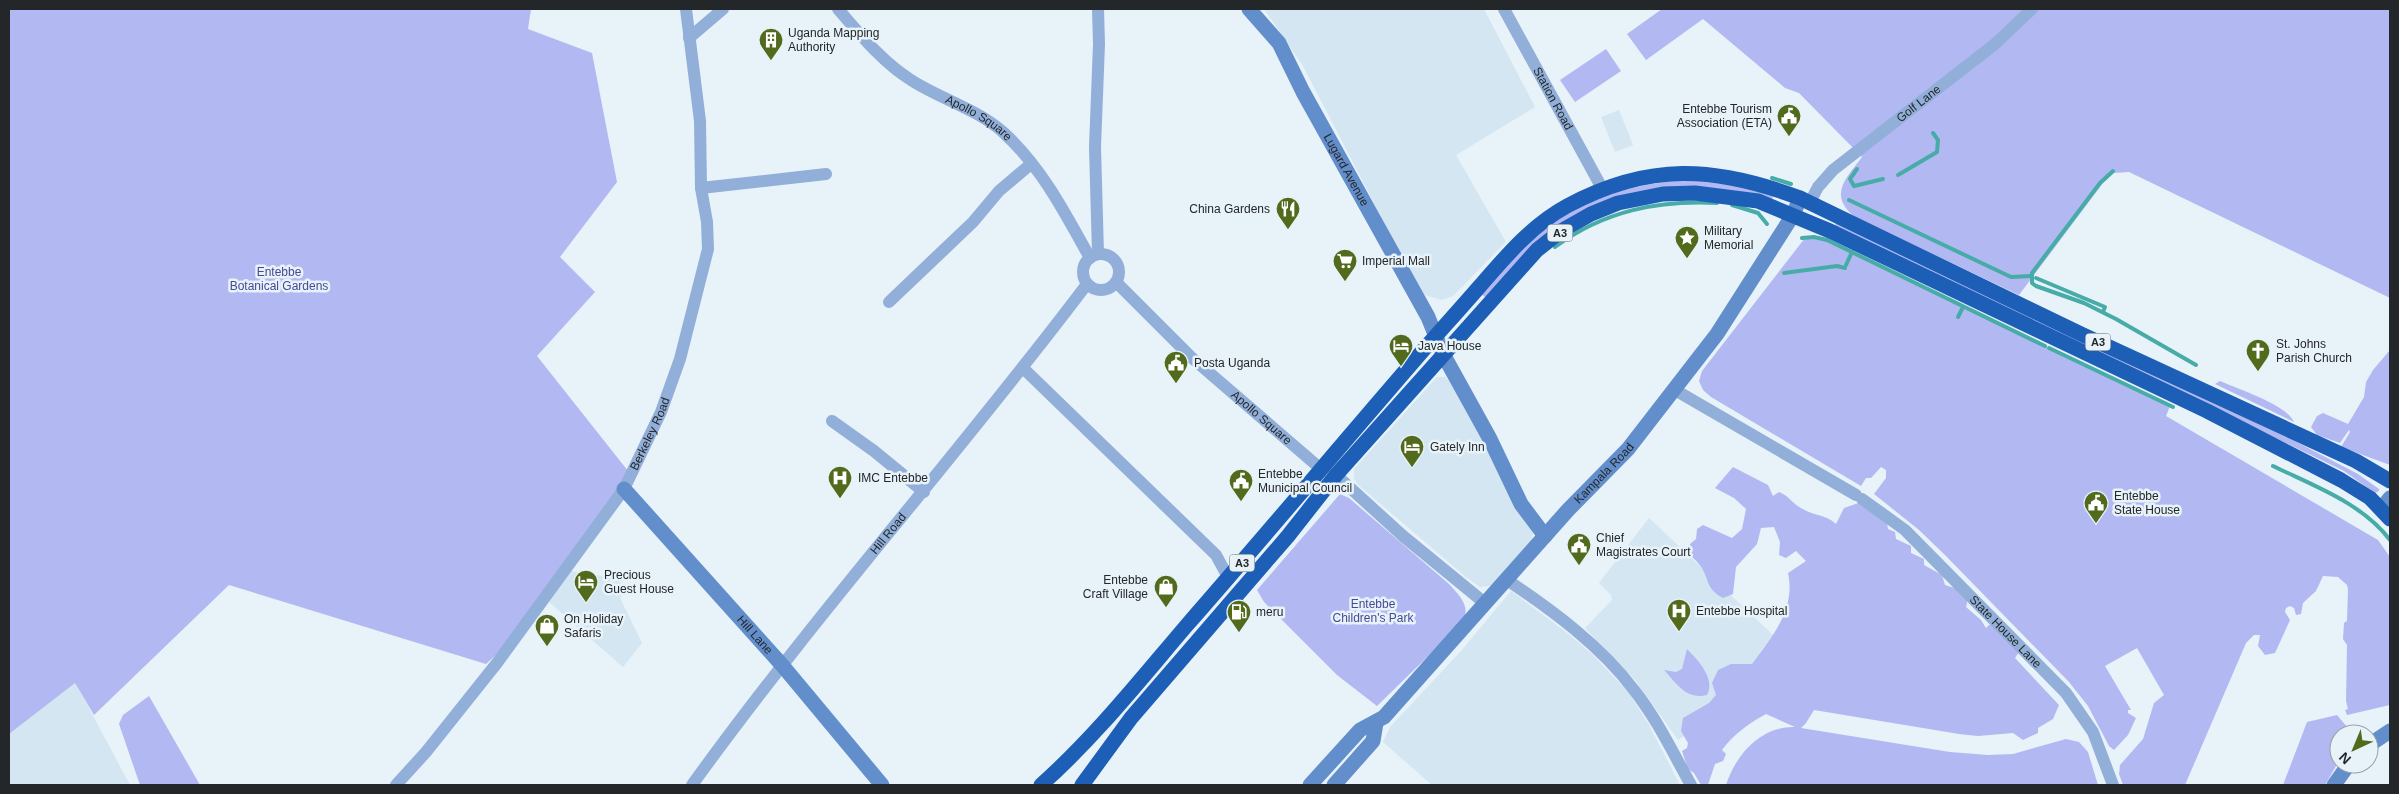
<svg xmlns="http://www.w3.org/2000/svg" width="2399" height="794" font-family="Arial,sans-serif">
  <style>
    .built { fill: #d4e6f1 }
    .green { fill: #b2b9f2 }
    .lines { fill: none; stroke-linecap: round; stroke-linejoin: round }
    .stream { stroke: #47aca8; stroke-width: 4 }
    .street { stroke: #92afd9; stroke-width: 12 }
    .secondary { stroke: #638ecc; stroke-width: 15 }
    .highway { stroke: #1d5fb6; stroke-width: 15 }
    .labels { text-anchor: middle; stroke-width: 5; stroke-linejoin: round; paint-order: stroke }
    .shield { fill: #e8f2f9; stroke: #5e6467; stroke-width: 1 }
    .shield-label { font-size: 11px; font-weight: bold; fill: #232729 }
    .poi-label { font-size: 12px; fill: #232729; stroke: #e8f2f9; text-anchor: start }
    .street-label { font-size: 12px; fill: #232729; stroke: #e8f2f9 }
    .park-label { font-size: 12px; fill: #474996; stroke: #e8f2f9 }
  </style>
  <rect width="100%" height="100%" fill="#e8f2f9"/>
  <g class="built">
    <path d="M1264,9H1484L1535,107L1456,155L1506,242L1453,296L1442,300L1421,294L1303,66Z"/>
    <path d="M1619,110L1633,145L1615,152L1601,117Z"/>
    <path d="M1437,377H1445L1449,381L1533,529L1532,544L1495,584L1489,586L1480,587L1466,577L1357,484L1354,478V469Z"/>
    <path d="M1649,518L1773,635L1741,679L1687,734L1678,740L1636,681L1585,628L1612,600L1611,595L1599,583Z"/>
    <path d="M571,571L616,578L626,589L620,598L642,643L623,667L549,602Z"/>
    <path d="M1511,591L1566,632L1592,654L1628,692L1648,723L1680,785H1432L1383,742L1390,727L1461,651Z"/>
    <path d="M75,682L130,785H9V734Z"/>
  </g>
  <g class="green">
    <path d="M9,9H531L528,29L592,53L617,182L560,257L595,292L537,356L632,476L497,654L486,664L229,585L94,715L75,683L9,734Z"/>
    <path d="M1662,9H2390V298L2129,172L2114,173L2103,183L2019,295L1855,217C1827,195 1847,177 1862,157L1799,93L1785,88L1703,19L1646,60L1627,34Z"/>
    <path d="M1606,49L1621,71L1575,102L1560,80Z"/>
    <path d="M1677,181H1716L1771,194L1773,197L1772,199H1615L1485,297L1481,294C1502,272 1521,246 1545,228C1583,199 1630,185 1677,181Z"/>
    <path d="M1836,223L2287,437L2358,474L2379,489V491L2375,493L2344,471L1835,226Z"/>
    <path d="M1805,238L1824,240L1851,253L1846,266L1852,253L1962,307L1960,313L1964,307L2170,406L2166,416L2378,540L2390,557V705L2347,715L2345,710L2348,709L2346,701L2347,645L2343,639L2344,623L2347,621L2348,589L2347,585L2338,577L2323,576L2316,591L2303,603L2301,614L2296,615L2294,608L2290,606L2286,608L2285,612L2290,620L2275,653L2265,655L2258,646L2260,635H2254L2246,643L2185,785H2123L2119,774L2120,765L2143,739L2154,703L2164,695L2137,648L2105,666L2131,710H2128V713L2136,718L2128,735L2114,750L2109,746L2088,706L2069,682L1944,554L1919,530L1874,494L1886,478V470L1881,467L1871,478H1866L1861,486L1711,397L1703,390L1699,381L1702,371Z"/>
    <path d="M2390,350V465L2341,447L2350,432L2349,430L2340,443L2317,435L2311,427L2317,416L2323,413L2348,424L2364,397L2366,382L2373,370Z"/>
    <path d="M2220,381C2238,389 2287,405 2294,422L2215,384Z"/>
    <path d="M1733,467L1768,485L1773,496L1779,492C1788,495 1793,504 1801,508C1813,516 1826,514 1836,524L1844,508L1867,500L1886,517L1888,529L1895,532L1896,539L1911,546V553L1924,559V565L1942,575L1945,585L1964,591L1968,599L1966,607L1981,620L1986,628L1989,625H1996L2019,652L2015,658L2059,705L2053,719L2038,728V733L2023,740L2013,733L1978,736L1959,734L1814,710L1806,723L1801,728L1950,752L1988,755L2013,754L2066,739L2079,742L2088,752L2098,785H1726C1736,754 1761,726 1795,727L1766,714C1748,724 1734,734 1722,750L1726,754L1723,761L1715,764L1708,785H1701L1694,773L1688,769L1682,751L1687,748L1688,743L1681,731L1683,718L1709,703L1716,695L1712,683L1718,670L1731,664H1752C1772,637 1796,609 1788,573L1806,561L1796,551L1786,558L1779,555L1780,542L1774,527L1761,528L1757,544L1736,567L1733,594L1723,598C1703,587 1711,578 1698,563C1695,559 1691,557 1688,552L1690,544L1696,539L1697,529L1703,525L1732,538L1742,529L1746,509L1734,498L1715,488Z"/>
    <path d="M1340,494L1349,498L1449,584C1461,597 1473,609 1460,625L1377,706L1337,675L1264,602L1257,590Z"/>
    <path d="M1687,649C1698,660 1716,679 1707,695C1686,700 1677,684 1664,670L1676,672L1682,669Z"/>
    <path d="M149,696L200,785H140L119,724L123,715Z"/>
    <path d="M2337,715L2353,734H2339V761L2325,785H2283L2307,722Z"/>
  </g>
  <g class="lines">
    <g class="stream">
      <path d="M1857,169L1850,179L1854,186L1883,179"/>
      <path d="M2113,171L2100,183L2032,273V283L2036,286L2084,303L2116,319L2196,365"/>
      <path d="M1898,175L1937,152L1938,140L1933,133"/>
      <path d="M1772,178L1791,184"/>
      <path d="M1849,200L2011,277L2031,276"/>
      <path d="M1732,205L1758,213L1767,224"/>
      <path d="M1802,238L1814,237L1827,240L2045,346"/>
      <path d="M1555,247C1604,211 1657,200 1717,203"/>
      <path d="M1846,265L1852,252"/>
      <path d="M1784,273L1837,266L1845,268"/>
      <path d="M2036,278L2105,307L2103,312"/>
      <path d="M1958,317L1963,307"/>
      <path d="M2049,348L2173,407"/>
      <path d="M2273,466C2314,486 2362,503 2390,540"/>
    </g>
    <g class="street">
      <path id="s1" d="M838,9C860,34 882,62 911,80C940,99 978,109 1004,133C1042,168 1065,213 1090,258"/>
      <path id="s2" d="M1504,9L1603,190"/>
      <path d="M689,38L723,9"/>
      <path d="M701,188L826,174"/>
      <path id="s3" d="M1810,202L1818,187L1833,170L1995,44L2032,9"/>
      <circle cx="1101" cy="272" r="18"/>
      <path d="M1098,254L1095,147L1099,44L1098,9"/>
      <path id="s4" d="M1116,282L1191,357L1321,469"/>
      <path d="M889,302L973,222L999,191L1031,164"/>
      <path d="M1023,368L1216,555L1229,579"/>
      <path d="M1675,390L1856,495"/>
      <path d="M832,421L874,451L924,492"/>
      <path d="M1336,475L1403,536L1486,604"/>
      <path id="s5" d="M1862,499L1905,530L2066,693L2093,732L2113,785"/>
      <path d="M1507,580C1552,610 1601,646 1634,690C1657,719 1673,753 1691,785"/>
      <path id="s6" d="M396,785L426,752L497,663L624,489L661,412L680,359L708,249L707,222L701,188L700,121L686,9"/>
      <path id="s7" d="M692,785C816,613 959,454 1087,284"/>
    </g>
    <g class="secondary">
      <path id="s8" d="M1249,9L1279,43L1303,92L1428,317L1443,354L1490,439L1521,504L1545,536"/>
      <path id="s9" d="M624,489L782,665L882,785"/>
      <path d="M2382,508L2390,498"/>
      <path d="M2369,745L2390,731"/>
      <path id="s10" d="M1310,785L1360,730L1384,717L1568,510L1628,449L1717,334L1793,215L1800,198"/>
      <path d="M1334,785L1373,741L1376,723"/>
      <path d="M2334,785L2349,764"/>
    </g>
    <g class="highway">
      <path d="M1041,785C1095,737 1140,680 1187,625C1265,536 1341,445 1419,355C1439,332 1460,309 1480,286C1506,256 1532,225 1567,206C1649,162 1715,166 1800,198L2081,334L2356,461L2390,481"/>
      <path d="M1082,785L1131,718L1288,536L1336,475L1537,250L1561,231L1591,214L1618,203L1663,194L1695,193L1758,201L1830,231L2207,411L2341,480L2370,498L2390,519"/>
    </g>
  </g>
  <defs>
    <symbol id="building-pin" viewBox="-11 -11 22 30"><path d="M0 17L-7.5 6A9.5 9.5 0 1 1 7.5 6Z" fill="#516a1b" stroke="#e8f2f9"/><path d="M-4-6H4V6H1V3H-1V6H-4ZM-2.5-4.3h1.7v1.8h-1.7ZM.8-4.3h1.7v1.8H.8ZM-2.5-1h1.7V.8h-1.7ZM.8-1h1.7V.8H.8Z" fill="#fff"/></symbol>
    <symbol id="civic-pin" viewBox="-11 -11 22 30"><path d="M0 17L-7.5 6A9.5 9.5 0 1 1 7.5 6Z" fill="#516a1b" stroke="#e8f2f9"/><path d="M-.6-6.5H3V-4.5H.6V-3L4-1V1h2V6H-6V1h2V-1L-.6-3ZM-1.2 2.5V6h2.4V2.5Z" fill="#fff"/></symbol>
    <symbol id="restaurant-pin" viewBox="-11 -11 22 30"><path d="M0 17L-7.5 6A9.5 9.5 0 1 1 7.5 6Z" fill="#516a1b" stroke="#e8f2f9"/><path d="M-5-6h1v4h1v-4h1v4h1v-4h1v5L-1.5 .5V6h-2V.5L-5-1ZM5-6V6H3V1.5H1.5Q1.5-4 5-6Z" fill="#fff"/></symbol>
    <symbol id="sight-pin" viewBox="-11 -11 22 30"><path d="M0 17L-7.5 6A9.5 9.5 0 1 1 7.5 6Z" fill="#516a1b" stroke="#e8f2f9"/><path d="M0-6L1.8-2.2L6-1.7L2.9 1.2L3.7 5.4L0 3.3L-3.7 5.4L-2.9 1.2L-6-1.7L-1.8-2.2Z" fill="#fff"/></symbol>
    <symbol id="supermarket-pin" viewBox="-11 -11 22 30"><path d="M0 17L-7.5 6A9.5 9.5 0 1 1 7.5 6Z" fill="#516a1b" stroke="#e8f2f9"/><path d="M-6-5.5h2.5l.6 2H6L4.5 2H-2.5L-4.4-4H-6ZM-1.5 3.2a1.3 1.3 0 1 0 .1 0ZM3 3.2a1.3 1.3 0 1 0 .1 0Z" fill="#fff"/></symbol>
    <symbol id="hotel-pin" viewBox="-11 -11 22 30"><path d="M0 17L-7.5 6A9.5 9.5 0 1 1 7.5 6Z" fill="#516a1b" stroke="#e8f2f9"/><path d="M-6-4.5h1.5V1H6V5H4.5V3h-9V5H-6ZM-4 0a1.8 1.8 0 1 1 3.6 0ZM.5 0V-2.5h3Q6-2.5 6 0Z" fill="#fff"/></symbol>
    <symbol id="church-pin" viewBox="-11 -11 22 30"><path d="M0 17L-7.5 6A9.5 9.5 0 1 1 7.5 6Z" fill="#516a1b" stroke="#e8f2f9"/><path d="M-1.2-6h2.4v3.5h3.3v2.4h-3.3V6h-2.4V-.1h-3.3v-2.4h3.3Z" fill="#fff"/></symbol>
    <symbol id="hospital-pin" viewBox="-11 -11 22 30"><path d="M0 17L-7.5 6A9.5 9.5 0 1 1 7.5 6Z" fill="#516a1b" stroke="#e8f2f9"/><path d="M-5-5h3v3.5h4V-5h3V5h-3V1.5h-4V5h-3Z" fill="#fff"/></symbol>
    <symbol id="shop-pin" viewBox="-11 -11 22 30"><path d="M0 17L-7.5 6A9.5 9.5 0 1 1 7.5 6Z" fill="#516a1b" stroke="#e8f2f9"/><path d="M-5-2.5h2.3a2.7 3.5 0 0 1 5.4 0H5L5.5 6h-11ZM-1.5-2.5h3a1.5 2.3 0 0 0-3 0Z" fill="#fff"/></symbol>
    <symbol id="fuel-pin" viewBox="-11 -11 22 30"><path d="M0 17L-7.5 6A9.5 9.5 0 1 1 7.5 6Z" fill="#516a1b" stroke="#e8f2f9"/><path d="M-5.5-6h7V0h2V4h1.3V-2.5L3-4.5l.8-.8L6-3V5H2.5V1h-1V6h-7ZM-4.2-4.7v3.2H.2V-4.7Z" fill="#fff"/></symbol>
  </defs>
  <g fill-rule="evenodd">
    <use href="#building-pin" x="757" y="26" width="28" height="38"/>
    <use href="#civic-pin" x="1775" y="102" width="28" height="38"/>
    <use href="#restaurant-pin" x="1274" y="195" width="28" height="38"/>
    <use href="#sight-pin" x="1673" y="224" width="28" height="38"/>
    <use href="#supermarket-pin" x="1331" y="247" width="28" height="38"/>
    <use href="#hotel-pin" x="1387" y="332" width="28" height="38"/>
    <use href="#church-pin" x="2244" y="337" width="28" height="38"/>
    <use href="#civic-pin" x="1162" y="349" width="28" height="38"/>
    <use href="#hotel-pin" x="1398" y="433" width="28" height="38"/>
    <use href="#hospital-pin" x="826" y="464" width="28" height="38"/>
    <use href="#civic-pin" x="1227" y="467" width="28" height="38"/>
    <use href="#civic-pin" x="2082" y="489" width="28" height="38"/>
    <use href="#civic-pin" x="1565" y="531" width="28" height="38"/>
    <use href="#hotel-pin" x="572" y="568" width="28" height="38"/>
    <use href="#shop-pin" x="1152" y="573" width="28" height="38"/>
    <use href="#hospital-pin" x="1665" y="597" width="28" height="38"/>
    <use href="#fuel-pin" x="1225" y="598" width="28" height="38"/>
    <use href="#shop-pin" x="533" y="612" width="28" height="38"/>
  </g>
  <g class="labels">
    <g class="shield">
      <rect x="1547.5" y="224.5" width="25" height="17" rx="4"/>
      <rect x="2085.5" y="333.5" width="25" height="17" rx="4"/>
      <rect x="1229.5" y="554.5" width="25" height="17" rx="4"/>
    </g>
    <g class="shield-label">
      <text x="1560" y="237">A3</text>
      <text x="2098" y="346">A3</text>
      <text x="1242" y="567">A3</text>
    </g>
    <g class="poi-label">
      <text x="788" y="37">Uganda Mapping<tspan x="788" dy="14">Authority</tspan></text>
      <text x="1772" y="113" text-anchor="end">Entebbe Tourism<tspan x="1772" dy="14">Association (ETA)</tspan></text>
      <text x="1270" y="213" text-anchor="end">China Gardens</text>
      <text x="1704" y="235">Military<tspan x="1704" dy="14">Memorial</tspan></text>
      <text x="1362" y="265">Imperial Mall</text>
      <text x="2276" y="348">St. Johns<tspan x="2276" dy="14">Parish Church</tspan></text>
      <text x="1418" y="350">Java House</text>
      <text x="1194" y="367">Posta Uganda</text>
      <text x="1430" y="451">Gately Inn</text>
      <text x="1258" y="478">Entebbe<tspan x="1258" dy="14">Municipal Council</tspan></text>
      <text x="858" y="482">IMC Entebbe</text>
      <text x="2114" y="500">Entebbe<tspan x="2114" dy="14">State House</tspan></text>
      <text x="1596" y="542">Chief<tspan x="1596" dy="14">Magistrates Court</tspan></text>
      <text x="604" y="579">Precious<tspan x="604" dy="14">Guest House</tspan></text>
      <text x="1148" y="584" text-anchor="end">Entebbe<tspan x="1148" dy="14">Craft Village</tspan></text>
      <text x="1696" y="615">Entebbe Hospital</text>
      <text x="1256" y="616">meru</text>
      <text x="564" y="623">On Holiday<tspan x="564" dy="14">Safaris</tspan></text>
    </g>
    <g class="street-label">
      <text dy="4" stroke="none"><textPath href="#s2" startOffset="102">Station Road</textPath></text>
      <text dy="4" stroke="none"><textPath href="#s3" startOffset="148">Golf Lane</textPath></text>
      <text dy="4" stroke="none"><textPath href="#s1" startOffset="180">Apollo Square</textPath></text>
      <text dy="4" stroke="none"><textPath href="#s8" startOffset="189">Lugard Avenue</textPath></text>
      <text dy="4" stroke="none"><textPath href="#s4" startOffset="199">Apollo Square</textPath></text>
      <text dy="4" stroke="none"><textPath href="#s6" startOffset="435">Berkeley Road</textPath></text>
      <text dy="4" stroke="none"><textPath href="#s10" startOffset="430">Kampala Road</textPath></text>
      <text dy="4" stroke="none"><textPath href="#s7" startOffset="319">Hill Road</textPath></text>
      <text dy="4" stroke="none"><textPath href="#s5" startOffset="196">State House Lane</textPath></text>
      <text dy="4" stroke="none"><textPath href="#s9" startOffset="196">Hill Lane</textPath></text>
    </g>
    <g class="park-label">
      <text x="279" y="276">Entebbe<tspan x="279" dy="14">Botanical Gardens</tspan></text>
      <text x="1373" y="608">Entebbe<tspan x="1373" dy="14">Children's Park</tspan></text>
    </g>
  </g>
  <rect width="2399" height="794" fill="none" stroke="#232729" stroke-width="20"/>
  <g transform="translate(2354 749) rotate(224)"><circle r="24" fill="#e8f2f9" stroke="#99a1a6"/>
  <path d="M0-4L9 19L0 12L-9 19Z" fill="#516a1b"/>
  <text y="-8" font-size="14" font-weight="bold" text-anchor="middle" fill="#232729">N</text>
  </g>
</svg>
